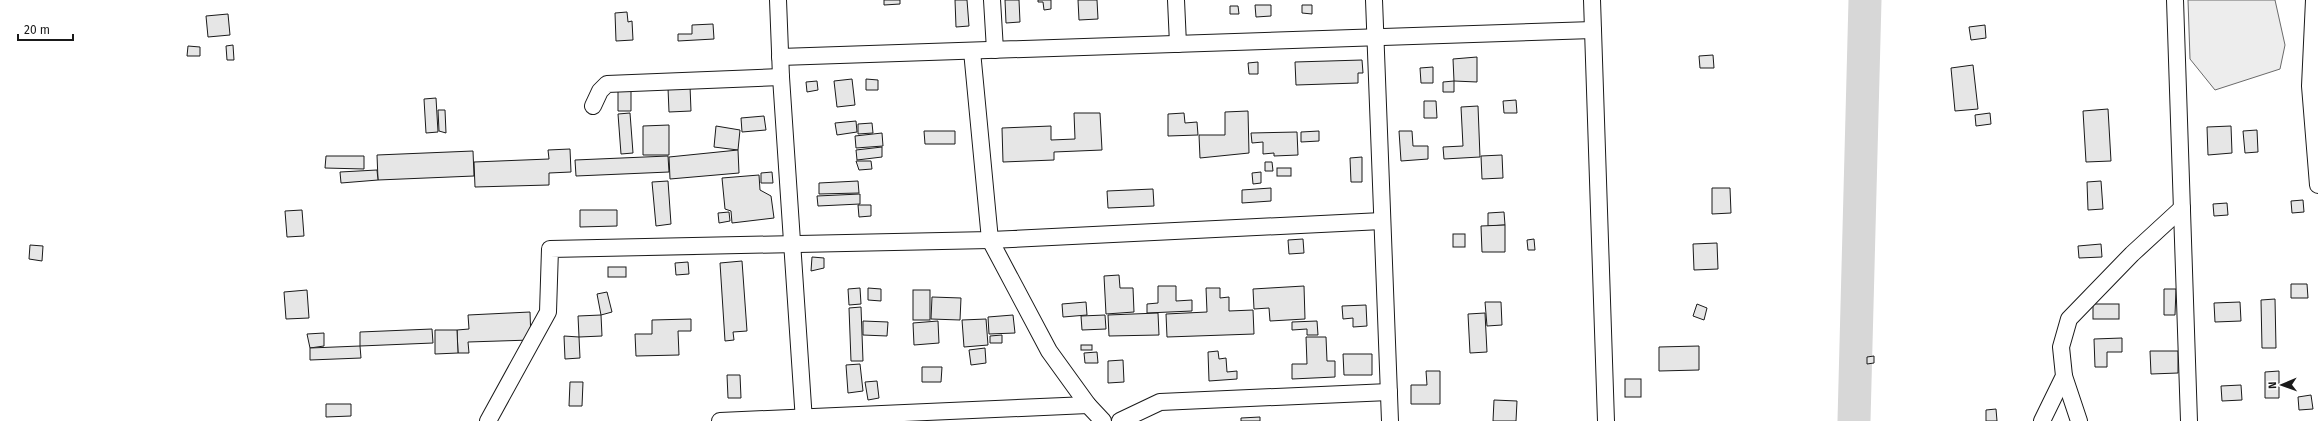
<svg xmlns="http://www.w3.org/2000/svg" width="2318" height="421" font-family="'Fira Sans',sans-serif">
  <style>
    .built { fill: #ededed; stroke: #6a6a6a }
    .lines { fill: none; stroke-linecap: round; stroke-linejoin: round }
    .river { stroke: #d7d7d7; stroke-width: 33 }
    .building { fill: #e6e6e6; stroke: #1a1a1a }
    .street-casing { stroke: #1a1a1a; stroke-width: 18 }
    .street { stroke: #fff; stroke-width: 16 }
  </style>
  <rect width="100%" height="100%" fill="#fff"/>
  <path class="built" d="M2188,0H2275L2285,45L2280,69L2215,90L2190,59Z"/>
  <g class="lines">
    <path class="river" d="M1854,421L1865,0"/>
  </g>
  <g class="building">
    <path d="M884,0H900V4L884,5Z"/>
    <path d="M955,0H967L969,26L956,27Z"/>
    <path d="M1005,0H1019L1020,22L1006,23Z"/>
    <path d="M1038,0H1051V9L1044,10L1043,2H1038Z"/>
    <path d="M1078,0H1097L1098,19L1079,20Z"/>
    <path d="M1255,5H1271V16L1256,17Z"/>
    <path d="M1302,5H1312V14L1302,13Z"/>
    <path d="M1230,6H1238L1239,14H1230Z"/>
    <path d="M627,12L628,22L632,21L633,40L616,41L615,13Z"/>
    <path d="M228,14L230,35L208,37L206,16Z"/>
    <path d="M713,24L714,39L678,41V34H692V25Z"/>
    <path d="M1985,25L1986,38L1971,40L1969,27Z"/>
    <path d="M233,45L234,60H227L226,46Z"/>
    <path d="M188,46L200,47V56H187Z"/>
    <path d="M1713,55L1714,68H1700L1699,56Z"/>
    <path d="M1477,57V82L1454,81L1453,59Z"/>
    <path d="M1362,60L1363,73H1358V83L1296,85L1295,62Z"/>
    <path d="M1258,62V74H1249L1248,63Z"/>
    <path d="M1973,65L1978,109L1955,111L1951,68Z"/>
    <path d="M1433,67V83H1421L1420,68Z"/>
    <path d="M852,79L855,105L837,107L834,81Z"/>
    <path d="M866,79L878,80V90H866Z"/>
    <path d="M817,81L818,90L807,92L806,82Z"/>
    <path d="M1454,81V92H1443V82Z"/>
    <path d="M690,86L691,111L669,112L668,88Z"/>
    <path d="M618,88L631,89V111H618Z"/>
    <path d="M436,98L438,132L426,133L424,99Z"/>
    <path d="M1516,100L1517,113H1504L1503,101Z"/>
    <path d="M1424,101H1436L1437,118H1424Z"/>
    <path d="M1478,106L1480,157L1444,159L1443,147L1463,146L1461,107Z"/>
    <path d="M2108,109L2111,161L2086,162L2083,111Z"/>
    <path d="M438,110H445L446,133L439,131Z"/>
    <path d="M1248,111L1249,153L1200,158L1199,135H1225V112Z"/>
    <path d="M630,113L633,153L621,154L618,114Z"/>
    <path d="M1074,113H1100L1102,150L1054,152V160L1003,162L1002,128L1051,126V140L1075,139Z"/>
    <path d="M1184,113L1185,123L1197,122L1198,135L1168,136V114Z"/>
    <path d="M1990,113L1991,124L1976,126L1975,115Z"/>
    <path d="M764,116L766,130L742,132L741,118Z"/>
    <path d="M856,121L857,132L837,135L835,123Z"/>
    <path d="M872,123L873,133L858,134V124Z"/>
    <path d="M669,125V155H643V126Z"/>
    <path d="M716,126L740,130L738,150L714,147Z"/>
    <path d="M2231,126L2232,153L2208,155L2207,127Z"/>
    <path d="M2257,130L2258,152L2245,153L2243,131Z"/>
    <path d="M924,131H955V144H925Z"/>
    <path d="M1319,131V141L1301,142V132Z"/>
    <path d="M1399,131H1412L1413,146H1428V159L1401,161Z"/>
    <path d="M1297,132L1298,155L1274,156V153L1263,154V142L1252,143L1251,133Z"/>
    <path d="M882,133L883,146L856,148L855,136Z"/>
    <path d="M882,147V157L857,160L856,150Z"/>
    <path d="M570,149L571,172L549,173V185L475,187L474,162L549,159L548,150Z"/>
    <path d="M738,150L739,173L670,179L669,157Z"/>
    <path d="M473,151L474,176L378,180L377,155Z"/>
    <path d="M1502,155L1503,178L1482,179L1481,156Z"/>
    <path d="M326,156H364V169L325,168Z"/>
    <path d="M668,156L669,172L576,176L575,160Z"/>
    <path d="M1362,157V182H1351L1350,158Z"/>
    <path d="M856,161H871L872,169L859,170Z"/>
    <path d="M1265,162H1272L1273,171H1265Z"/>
    <rect x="1277" y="168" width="14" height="8"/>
    <path d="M377,170L378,180L341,183L340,172Z"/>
    <path d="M772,172L773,183H761V173Z"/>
    <path d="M1261,172V183L1253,184L1252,173Z"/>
    <path d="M759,175L760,190L771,196L774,218L732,223L731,211L725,209L722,178Z"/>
    <path d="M668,181L671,224L656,226L652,182Z"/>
    <path d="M858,181L859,193L819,194V183Z"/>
    <path d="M2101,181L2103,209L2088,210L2087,182Z"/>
    <path d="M1271,188V201L1242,203V190Z"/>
    <path d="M1712,188H1730L1731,213L1712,214Z"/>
    <path d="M1153,189L1154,206L1108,208L1107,191Z"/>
    <path d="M860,194V204L818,206L817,196Z"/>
    <path d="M2303,200L2304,212L2292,213L2291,201Z"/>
    <path d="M2227,203L2228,215L2214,216L2213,204Z"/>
    <path d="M858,205H871V216L859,217Z"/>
    <path d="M302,210L304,236L287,237L285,211Z"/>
    <path d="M580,210H617V226L580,227Z"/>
    <path d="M729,212L730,221L719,223L718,213Z"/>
    <path d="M1504,212L1505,225L1488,226V213Z"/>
    <path d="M1505,225V252H1482L1481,226Z"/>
    <rect x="1453" y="234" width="12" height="13"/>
    <path d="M1303,239L1304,253L1289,254L1288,240Z"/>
    <path d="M1534,239L1535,250H1528L1527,240Z"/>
    <path d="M1717,243L1718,269L1694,270L1693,244Z"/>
    <path d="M2101,244L2102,257L2079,258L2078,246Z"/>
    <path d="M30,245L43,246L42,261L29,259Z"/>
    <path d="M812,257L824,258V268L811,271Z"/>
    <path d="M742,261L747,331L733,332L734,340L725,341L720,263Z"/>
    <path d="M688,262L689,274L676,275L675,263Z"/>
    <rect x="608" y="267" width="18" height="10"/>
    <path d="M1119,275L1120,288H1133L1134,312L1106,314L1104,276Z"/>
    <path d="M2291,284H2307L2308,298H2291Z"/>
    <path d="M1158,286H1176V301L1192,300V311L1147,313V304L1158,303Z"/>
    <path d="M1304,286L1305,319L1270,321L1269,308L1254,309L1253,289Z"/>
    <path d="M860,288L861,304L849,305L848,289Z"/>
    <path d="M868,288L881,289V301L868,300Z"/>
    <path d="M1206,288H1220V298L1229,297V311L1253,310L1254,334L1167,337L1166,314L1207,312Z"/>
    <path d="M2164,289H2176L2175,315H2164Z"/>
    <path d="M307,290L309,318L286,319L284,292Z"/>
    <rect x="913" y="290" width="17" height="30"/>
    <path d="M607,292L612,312L601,315L597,294Z"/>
    <path d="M932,297L961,298L960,320L931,319Z"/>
    <path d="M2275,299L2276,348H2262L2261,300Z"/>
    <path d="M1086,302L1087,315L1063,317L1062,304Z"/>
    <path d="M1485,302H1501L1502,325L1487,326Z"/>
    <path d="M2240,302L2241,321L2215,322L2214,303Z"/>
    <path d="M1697,304L1707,308L1704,320L1693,316Z"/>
    <rect x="2093" y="304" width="26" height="15"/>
    <path d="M1366,305L1367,326L1353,327V318L1343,319L1342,306Z"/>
    <path d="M861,307L863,361H851L849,308Z"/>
    <path d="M530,312L531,340L468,342L469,353H458L457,330L469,329L468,315Z"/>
    <path d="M1158,313L1159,335L1109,336L1108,315Z"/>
    <path d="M1485,313L1487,352L1470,353L1468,314Z"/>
    <path d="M601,315L602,336L579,337L578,316Z"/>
    <path d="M1013,315L1015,333L989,334L988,317Z"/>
    <path d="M1105,315L1106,329L1082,330L1081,316Z"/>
    <path d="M691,319V331H678L679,355L636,356L635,334H652V320Z"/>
    <path d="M986,319L988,345L964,347L962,320Z"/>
    <path d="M863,321L888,322L887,336L863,335Z"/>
    <path d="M938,321L939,343L914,345L913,323Z"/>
    <path d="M1317,321L1318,335H1307V329L1292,330V322Z"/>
    <path d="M432,329L433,343L360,346V332Z"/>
    <path d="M435,330H457L458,353L435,354Z"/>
    <path d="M324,333V346L310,348L307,334Z"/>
    <path d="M1002,335V343H990V336Z"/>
    <path d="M564,336L579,337L580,358L565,359Z"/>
    <path d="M1306,337H1326L1327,361H1335V377L1292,379V364H1307Z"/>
    <path d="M2122,338V352H2107V367H2095L2094,339Z"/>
    <rect x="1081" y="345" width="11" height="5"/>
    <path d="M360,346L361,358L310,360V348Z"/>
    <path d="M1699,346V370L1659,371V347Z"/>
    <path d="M985,348L986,363L971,365L969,350Z"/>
    <path d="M1218,351L1219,359L1226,358L1227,372L1237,371V379L1209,381L1208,352Z"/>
    <path d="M2150,351H2178V373L2151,374Z"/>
    <path d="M1097,352L1098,363H1085L1084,353Z"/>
    <path d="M1343,354H1372V375H1344Z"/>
    <path d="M1874,356V363L1867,364V357Z"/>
    <path d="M1123,360L1124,382L1108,383V361Z"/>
    <path d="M860,364L863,391L848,393L846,365Z"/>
    <path d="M922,367H942L941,382H922Z"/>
    <path d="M1426,371H1440V404H1411V385H1427Z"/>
    <path d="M2279,371V398H2265V372Z"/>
    <path d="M727,375H740L741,398H728Z"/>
    <rect x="1625" y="379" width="16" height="18"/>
    <path d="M877,381L879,398L868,400L865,382Z"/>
    <path d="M570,382H583L582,406H569Z"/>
    <path d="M2241,385L2242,400L2222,401L2221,386Z"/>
    <path d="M2311,395L2313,409L2299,410L2298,397Z"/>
    <path d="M1494,400L1517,401L1516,421H1493Z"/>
    <path d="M326,404H351V416L326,417Z"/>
    <path d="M1996,409L1997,421H1986V410Z"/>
    <path d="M1260,417V421H1241V418Z"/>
  </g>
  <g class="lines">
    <defs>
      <g id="street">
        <path d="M778,0L781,77L804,421"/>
        <path d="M992,0L995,50"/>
        <path d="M1176,0L1178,44"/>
        <path d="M1374,0L1390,421"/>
        <path d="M1592,0L1606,421"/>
        <path d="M2175,0L2189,421"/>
        <path d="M2314,0L2310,86L2318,185"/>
        <path d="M972,51L990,240L1049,351L1088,405L1103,421"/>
        <path d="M780,57L1593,30"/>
        <path d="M593,106L600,91L607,84L781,77"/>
        <path d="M2064,376L2079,421"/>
        <path d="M488,421L548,312L550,249L990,240L1382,221"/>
        <path d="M720,421L1088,405"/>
        <path d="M1120,421L1160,402L1389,392"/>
        <path d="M2042,421L2064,376L2061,347L2069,319L2132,254L2182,208"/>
      </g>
    </defs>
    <use href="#street" class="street-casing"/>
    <use href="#street" class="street"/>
  </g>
  <g transform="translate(2282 385) rotate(268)" stroke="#ffffff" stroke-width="3" paint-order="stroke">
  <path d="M0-3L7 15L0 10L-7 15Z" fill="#1a1a1a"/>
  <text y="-6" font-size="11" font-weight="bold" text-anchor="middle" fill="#1a1a1a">N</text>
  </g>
  <path d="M18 34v6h55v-6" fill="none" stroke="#1a1a1a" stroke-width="2"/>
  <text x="24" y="34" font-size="12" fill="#1a1a1a" stroke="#ffffff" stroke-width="3" paint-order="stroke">20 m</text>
</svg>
